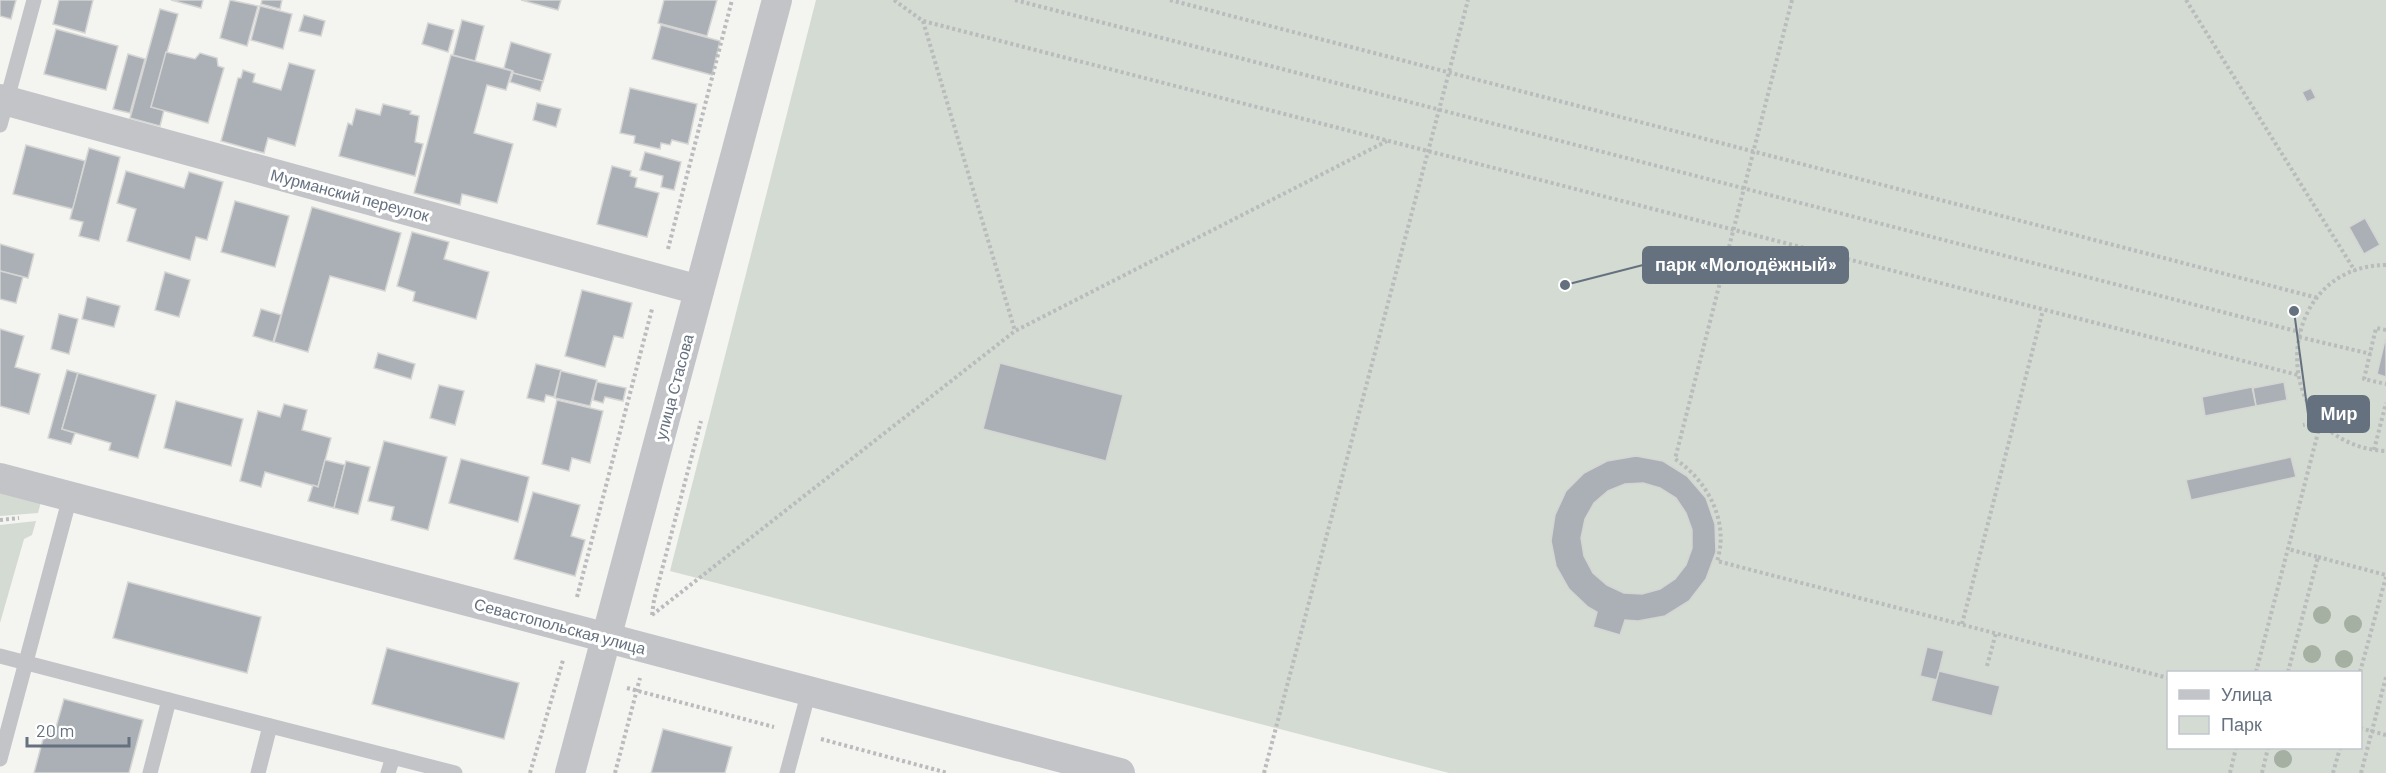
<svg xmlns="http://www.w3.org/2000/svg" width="2386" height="773" font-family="Barlow,sans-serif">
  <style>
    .green { fill: #d4dbd2; fill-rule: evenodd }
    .building { fill: #abb0b6; stroke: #d5d5d3; stroke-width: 1.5; fill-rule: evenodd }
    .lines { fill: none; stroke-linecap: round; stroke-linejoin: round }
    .path { stroke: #b9bbbd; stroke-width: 4; stroke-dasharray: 3 3; stroke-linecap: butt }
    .service { stroke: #c2c4c8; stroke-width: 15 }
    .minor { stroke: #c2c4c8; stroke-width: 30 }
    .tree { fill: #a5afa2 }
    .labels { text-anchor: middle; stroke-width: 6; stroke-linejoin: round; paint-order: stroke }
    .street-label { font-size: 16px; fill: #65717f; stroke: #fff }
    .leader { fill: none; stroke: #65717f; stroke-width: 2 }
    .callout-dot { fill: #65717f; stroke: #fff; stroke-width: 2 }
    .callout { fill: #65717f; stroke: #65717f; stroke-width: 2 }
    .callout-label { font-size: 18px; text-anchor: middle; font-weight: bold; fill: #fff }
  </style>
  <rect width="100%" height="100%" fill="#f4f4f0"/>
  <g class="green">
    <path d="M816,0H2386V773H1449L670,571ZM2168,672H2360V748H2168Z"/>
    <path d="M0,487L42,498L38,513L0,516Z"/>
    <path d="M36,521L32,535L24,539L0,623V525Z"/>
  </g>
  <g class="building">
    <path d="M0,0H16L11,19L0,16Z"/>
    <path d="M59,0H93L85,33L53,24Z"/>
    <path d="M171,0H203L201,8Z"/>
    <path d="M230,0L258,6L247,46L220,38Z"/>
    <path d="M262,0H282L280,9L261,4Z"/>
    <path d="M521,0H561L558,10Z"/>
    <path d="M664,0H717L707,36L658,23Z"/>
    <path d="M260,6L292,14L283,49L251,40Z"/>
    <path d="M160,9L178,14L151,107L164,110L160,126L130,118Z"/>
    <path d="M304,15L325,21L321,36L299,31Z"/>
    <path d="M462,20L484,26L475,61L453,55Z"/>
    <path d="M428,23L454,30L448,52L422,44Z"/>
    <path d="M661,25L720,41L712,75L652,59Z"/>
    <path d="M56,29L118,46L106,90L44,74Z"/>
    <path d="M511,42L551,54L543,82L513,73V71L504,68Z"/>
    <path d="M166,52L195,59L200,53L217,58L218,66L224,68L208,123L151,107Z"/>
    <path d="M128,54L145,59L130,113L113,109Z"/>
    <path d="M451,55L512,71L506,90L487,85L474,133L513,144L497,203L462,194L460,205L414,193Z"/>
    <path d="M289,63L315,70L295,146L268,138L264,153L221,141L238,78H241L243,70L255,74L253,82L281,90Z"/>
    <path d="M513,73L543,81L540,91L510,82Z"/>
    <path d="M630,88L697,104L688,144L672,140L670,145L661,143L660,149L634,143L635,136L620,133Z"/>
    <path d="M2311,88L2316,98L2307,102L2302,92Z"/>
    <path d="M537,103L561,109L556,127L533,120Z"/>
    <path d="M383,104L411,111L410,114L419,116L415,142L423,144L415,176L339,156L348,123L352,125L356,109L380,115Z"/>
    <path d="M26,145L85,161L73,209L13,194Z"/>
    <path d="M89,148L120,157L99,241L79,236L83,222L70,219Z"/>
    <path d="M645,152L681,162L674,190L661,187L663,176L640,170Z"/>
    <path d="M612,166L631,171L630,176L637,178L635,187L659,193L647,237L597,224Z"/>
    <path d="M126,171L184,188L189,172L223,182L207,240L196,237L190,260L127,241L136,209L117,203Z"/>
    <path d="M235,201L289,216L275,267L221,252Z"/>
    <path d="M312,207L401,233L385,291L330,276L308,352L274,342Z"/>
    <path d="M2365,218L2380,245L2364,254L2349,227Z"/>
    <path d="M412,232L449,242L444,259L489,272L476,319L413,301L415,292L397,286Z"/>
    <path d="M0,244L34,254L28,278L0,271Z"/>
    <path d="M0,271L23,277L16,303L0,299Z"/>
    <path d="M165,272L190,280L179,317L155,310Z"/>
    <path d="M582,290L632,303L623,338L614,336L605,367L565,356Z"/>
    <path d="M87,297L120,306L114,327L82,319Z"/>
    <path d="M261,309L281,315L273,342L253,336Z"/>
    <path d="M59,314L78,319L69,354L51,349Z"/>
    <path d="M0,329L24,336L15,367L40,374L29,414L0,406Z"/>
    <path d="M2385,340L2386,341V377L2377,374Z"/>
    <path d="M378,353L415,364L411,379L374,368Z"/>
    <path d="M1000,363L1123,395L1106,461L983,429Z"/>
    <path d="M536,364L561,370L554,397L546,395L544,402L527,398Z"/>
    <path d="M67,370L78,373L62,429L75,433L71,444L48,438Z"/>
    <path d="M561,371L597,380L590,406L555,398Z"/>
    <path d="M78,373L156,395L138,458L109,450L111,443L62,429Z"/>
    <path d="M597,382L626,388L623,401L605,397L603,403L593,400Z"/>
    <path d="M2284,382L2287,400L2256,406L2253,388Z"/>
    <path d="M439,385L464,391L455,425L430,418Z"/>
    <path d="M2252,387L2256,406L2205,416L2202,397Z"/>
    <path d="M557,400L603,411L590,463L572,458L569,471L542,464Z"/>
    <path d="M176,401L243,419L231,466L164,448Z"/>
    <path d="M284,404L307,410L302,430L331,438L318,487L265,472L261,487L240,481L258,411L280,417Z"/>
    <path d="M384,441L447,457L428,530L391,520L394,507L368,501Z"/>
    <path d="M1636,456L1663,461L1687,476L1706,498L1715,524L1716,552L1706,579L1689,601L1665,616L1638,621L1625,620L1620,635L1593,627L1597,612L1588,607L1569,589L1556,566L1551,541L1555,515L1566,491L1584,473L1607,461ZM1643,483L1660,488L1676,498L1686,513L1692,530V548L1686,565L1675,579L1660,589L1642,594L1624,593L1607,585L1593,573L1584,556L1581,538L1585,519L1594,503L1608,491L1625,484Z"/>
    <path d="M2291,457L2296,477L2191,500L2186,480Z"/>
    <path d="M461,459L529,477L518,522L449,503Z"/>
    <path d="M325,460L345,465L334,508L308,501L313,485L318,487Z"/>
    <path d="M346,461L370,467L358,514L334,508Z"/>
    <path d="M533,492L580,505L571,536L585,540L575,576L514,559Z"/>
    <path d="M128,582L261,617L247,673L113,638Z"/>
    <path d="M1927,647L1944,651L1937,680L1920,676Z"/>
    <path d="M387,648L519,683L504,739L372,704Z"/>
    <path d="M1939,671L2000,686L1992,716L1931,701Z"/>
    <path d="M64,699L143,720L129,773H34L46,728L55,731Z"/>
    <path d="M663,729L732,747L725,773H651Z"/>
  </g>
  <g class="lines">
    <g class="path">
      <path d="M894,0L923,21L2298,375"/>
      <path d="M1015,0L2300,332"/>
      <path d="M1170,0L2318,298"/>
      <path d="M1792,0L1675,459C1707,480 1730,522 1717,561L2168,678"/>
      <path d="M2186,0L2355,271"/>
      <path d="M923,21L1015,331"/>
      <path d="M668,249L732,0"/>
      <path d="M2386,265C2270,266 2265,445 2386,451"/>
      <path d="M2386,330L2376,328L2364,379L2386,384"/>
      <path d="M2299,337L2371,354"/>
      <path d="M2374,450L2386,403"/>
      <path d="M0,520L19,518"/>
      <path d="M2318,557L2386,575"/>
      <path d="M577,597L652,309"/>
      <path d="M652,615L1015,331L1387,141"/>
      <path d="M652,615L654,600L701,421"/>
      <path d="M1962,624L2043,310"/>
      <path d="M1987,666L1996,633"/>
      <path d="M2256,672L2321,421L2303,425"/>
      <path d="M2288,672L2318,557L2288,549"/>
      <path d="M2360,672L2386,577"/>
      <path d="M627,688L774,727"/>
      <path d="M2360,728L2386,735"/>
      <path d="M821,739L948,773"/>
      <path d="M530,773L563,660"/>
      <path d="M615,773L640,678"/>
      <path d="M1264,773L1468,0"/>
      <path d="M2230,773L2236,748"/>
      <path d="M2262,773L2268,748"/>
      <path d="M2333,773L2340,748"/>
      <path d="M2361,773L2386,677"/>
    </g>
    <g class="service">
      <path d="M0,125L34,0"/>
      <path d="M0,656L169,700"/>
      <path d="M0,759L70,497"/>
      <path d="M150,773L169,700L455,773"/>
      <path d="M258,773L270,726"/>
      <path d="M388,773L393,757"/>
      <path d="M787,773L809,691"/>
    </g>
    <g class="minor">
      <path d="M0,99L699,290"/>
      <path d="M0,478L1120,773"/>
      <path d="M570,773L777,0"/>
    </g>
  </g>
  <g class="tree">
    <circle cx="2322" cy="615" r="9"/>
    <circle cx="2353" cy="624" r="9"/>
    <circle cx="2312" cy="654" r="9"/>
    <circle cx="2344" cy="659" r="9"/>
    <circle cx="2283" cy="759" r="9"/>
  </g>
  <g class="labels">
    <g class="street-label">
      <text transform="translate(350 195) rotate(15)" y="6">Мурманский переулок</text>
      <text transform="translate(674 387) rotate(-75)" y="6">улица Стасова</text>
      <text transform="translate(560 626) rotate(15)" y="6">Севастопольская улица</text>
    </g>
  </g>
  <path class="leader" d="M1565 285L1643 265M2294 311L2308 414"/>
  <g class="callout-dot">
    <circle cx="1565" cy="285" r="6"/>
    <circle cx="2294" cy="311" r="6"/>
  </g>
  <g class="callout">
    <rect x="1643" y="247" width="205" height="36" rx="6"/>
    <rect x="2308" y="396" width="61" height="36" rx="6"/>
  </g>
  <g class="callout-label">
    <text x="1746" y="271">парк «Молодёжный»</text>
    <text x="2339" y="420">Мир</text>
  </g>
  <rect x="2167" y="671" width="195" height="78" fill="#ffffff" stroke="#c1c6cc" stroke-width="1.5"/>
  <rect x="2179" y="690" width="30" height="9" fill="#c2c4c8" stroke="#c1c6cc" stroke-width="1.5"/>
  <text x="2221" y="701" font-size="18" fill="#65717f">Улица</text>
  <rect x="2179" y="716" width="30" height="18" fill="#d4dbd2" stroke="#c1c6cc" stroke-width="1.5"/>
  <text x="2221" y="731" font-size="18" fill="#65717f">Парк</text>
  <path d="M27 737v9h102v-9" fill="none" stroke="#65717f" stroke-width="3"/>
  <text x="36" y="737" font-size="18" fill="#65717f" stroke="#ffffff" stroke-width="4.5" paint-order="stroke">20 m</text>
</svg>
